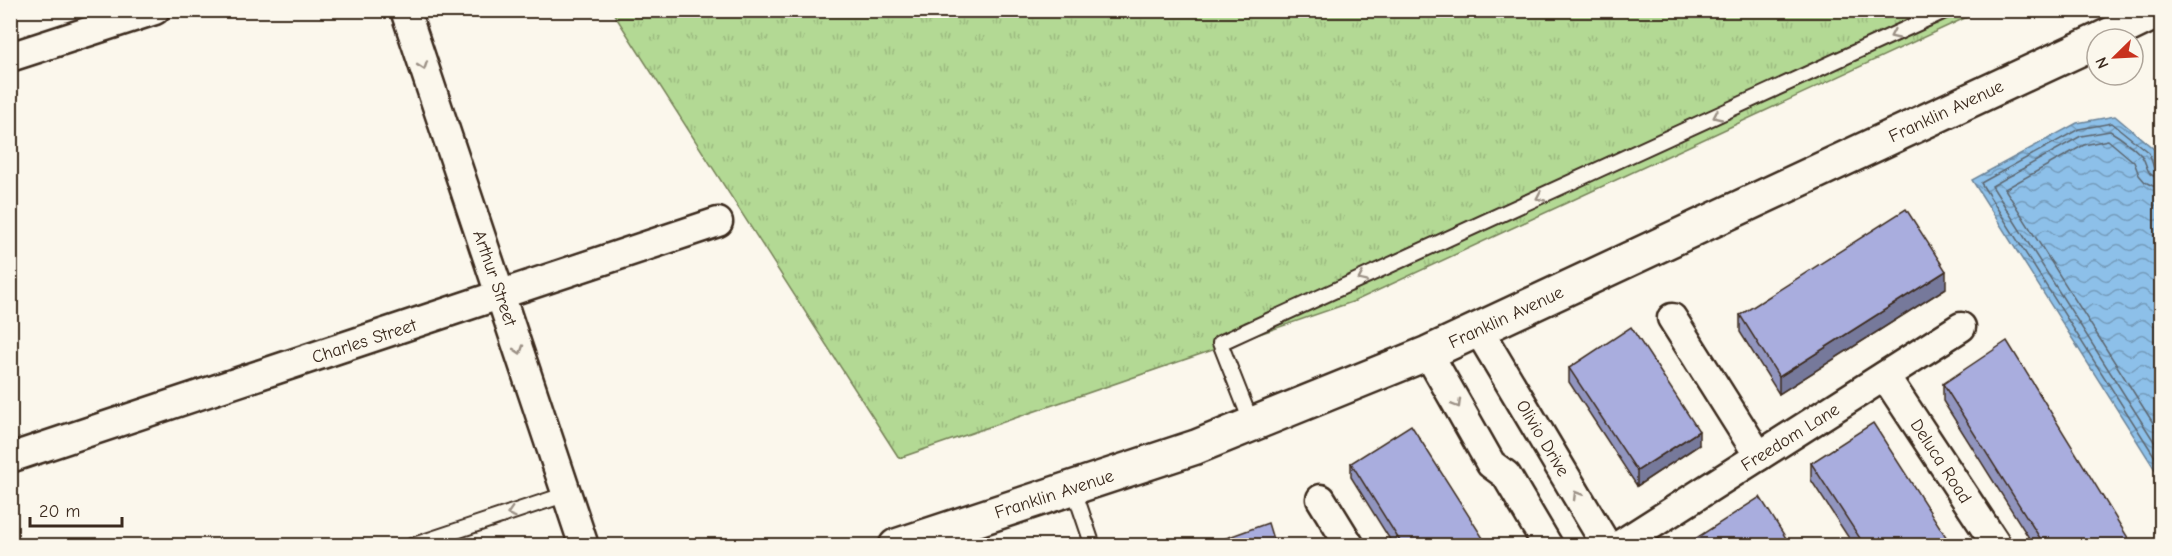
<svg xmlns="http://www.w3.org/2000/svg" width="2172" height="556" font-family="'Comic Neue',sans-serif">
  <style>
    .grass { fill: url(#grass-tufts); stroke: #778259; stroke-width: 1.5 }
    .water { fill: url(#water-waves); stroke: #6c8498; stroke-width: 1.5 }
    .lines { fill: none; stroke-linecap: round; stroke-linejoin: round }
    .shore { stroke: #5c666f; stroke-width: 1.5 }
    .service-casing { stroke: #3b2a1e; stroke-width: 18 }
    .minor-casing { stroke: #3b2a1e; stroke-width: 33 }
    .secondary-casing { stroke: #3b2a1e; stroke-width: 38 }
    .service { stroke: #fbf7ec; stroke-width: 14 }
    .minor { stroke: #fbf7ec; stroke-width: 28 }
    .secondary { stroke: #fbf7ec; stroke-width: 33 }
    .wall { fill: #9195bf; stroke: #3b2a1e; stroke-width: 1.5 }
    .shaded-wall { fill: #76799b; stroke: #3b2a1e; stroke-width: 1.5 }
    .building { fill: #a9adde; stroke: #3b2a1e; stroke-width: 1.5 }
    .oneway { stroke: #9b9085 }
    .labels { text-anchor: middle; stroke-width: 6; stroke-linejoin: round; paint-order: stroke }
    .street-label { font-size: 18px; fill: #3b2a1e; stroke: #fbf7ec }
  </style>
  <defs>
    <pattern id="grass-tufts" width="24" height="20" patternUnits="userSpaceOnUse" patternTransform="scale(1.5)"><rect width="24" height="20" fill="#b3d994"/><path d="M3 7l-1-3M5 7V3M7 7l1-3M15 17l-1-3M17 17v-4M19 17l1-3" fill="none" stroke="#9bba7f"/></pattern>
    <pattern id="water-waves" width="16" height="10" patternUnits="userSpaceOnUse" patternTransform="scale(1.5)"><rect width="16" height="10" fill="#8dc0e9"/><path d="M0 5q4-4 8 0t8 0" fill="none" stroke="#749cbc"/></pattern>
  </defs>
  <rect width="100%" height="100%" fill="#fbf7ec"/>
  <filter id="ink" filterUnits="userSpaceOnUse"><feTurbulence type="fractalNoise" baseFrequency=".0167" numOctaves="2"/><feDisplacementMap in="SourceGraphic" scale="12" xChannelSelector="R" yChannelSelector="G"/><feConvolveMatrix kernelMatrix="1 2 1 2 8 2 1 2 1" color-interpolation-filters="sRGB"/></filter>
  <g filter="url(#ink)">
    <path class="grass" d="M612,11H1980L1355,301L899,458Z"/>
    <path class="water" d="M2115,116L2155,150L2161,176V479L1972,180L2077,123Z"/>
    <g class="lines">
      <g class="shore">
        <path d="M2162,171L2154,168L2149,153L2112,123L2079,129L1981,183L2162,468"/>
        <path d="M2162,178C2144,177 2149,165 2141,155C2133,147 2120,137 2110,131L2081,136L1992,186L2162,454"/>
        <path d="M2162,187L2153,186L2145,182L2139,175L2134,162L2108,140L2084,145L2005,189L2162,437"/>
      </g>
      <defs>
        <g id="service">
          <path d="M1252,424L1220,343L1947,10"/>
          <path d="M1073,487L1093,546"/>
          <path d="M411,546L567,494"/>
        </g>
        <g id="minor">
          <path d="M405,10L584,546"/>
          <path d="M10,57L155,10"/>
          <path d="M1672,318L1759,456"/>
          <path d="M1479,331L1607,546"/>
          <path d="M1428,353L1491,464L1506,475L1548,546"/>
          <path d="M1885,376L1997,546"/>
          <path d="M10,458L718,222"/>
          <path d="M1321,499L1350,546"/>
          <path d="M1618,546L1961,327"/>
        </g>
        <g id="secondary">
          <path d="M2101,39L2161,10"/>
          <path d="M896,546L1196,447L1428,353L2097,41"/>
        </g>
      </defs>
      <use href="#service" class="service-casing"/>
      <use href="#minor" class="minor-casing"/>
      <use href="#secondary" class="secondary-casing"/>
      <use href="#service" class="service"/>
      <use href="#minor" class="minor"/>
      <use href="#secondary" class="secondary"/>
    </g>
    <g class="wall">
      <path d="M1946,288L1779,394L1740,332V315Z"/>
      <path d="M1569,368L1699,445L1637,486L1569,382Z"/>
      <path d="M1943,384L2133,546H2034L1943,401Z"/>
      <path d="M1351,463L1488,546H1394L1351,477Z"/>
      <path d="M1811,463L1952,546H1854L1811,480Z"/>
    </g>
    <g class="shaded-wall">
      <path d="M1946,271V288L1779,394V377Z"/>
      <path d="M1699,431V445L1637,486V471Z"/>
    </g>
    <g class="building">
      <path d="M1906,209L1946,271L1779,377L1740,315Z"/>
      <path d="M1631,327L1699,431L1637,471L1569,368Z"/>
      <path d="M2007,341L2133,546H2045L1943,384Z"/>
      <path d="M1873,423L1952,546H1865L1811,463Z"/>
      <path d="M1411,425L1488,546H1403L1351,463Z"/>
      <path d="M1760,497L1791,546H1684Z"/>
      <path d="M1268,523L1275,546H1204Z"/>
    </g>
    <defs><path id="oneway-chevron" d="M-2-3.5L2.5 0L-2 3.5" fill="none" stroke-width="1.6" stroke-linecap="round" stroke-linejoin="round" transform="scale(1.5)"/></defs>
    <g class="oneway">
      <use href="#oneway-chevron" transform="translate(1894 35) rotate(155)"/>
      <use href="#oneway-chevron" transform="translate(423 66) rotate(71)"/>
      <use href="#oneway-chevron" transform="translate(1717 116) rotate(155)"/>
      <use href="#oneway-chevron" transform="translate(1540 197) rotate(155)"/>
      <use href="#oneway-chevron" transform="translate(1362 278) rotate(155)"/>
      <use href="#oneway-chevron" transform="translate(519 350) rotate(72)"/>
      <use href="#oneway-chevron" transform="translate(1457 404) rotate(60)"/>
      <use href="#oneway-chevron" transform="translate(1577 495) rotate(-121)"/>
      <use href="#oneway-chevron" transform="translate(511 513) rotate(162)"/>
    </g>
  </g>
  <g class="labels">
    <g class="street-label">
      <text transform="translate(1946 111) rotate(-25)" y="6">Franklin Avenue</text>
      <text transform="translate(495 278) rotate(71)" y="6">Arthur Street</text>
      <text transform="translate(1506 317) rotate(-25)" y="6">Franklin Avenue</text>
      <text transform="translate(364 341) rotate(-18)" y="6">Charles Street</text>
      <text transform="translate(1790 437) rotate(-32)" y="6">Freedom Lane</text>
      <text transform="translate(1543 438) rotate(59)" y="6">Olivio Drive</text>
      <text transform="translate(1941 461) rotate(57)" y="6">Deluca Road</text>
      <text transform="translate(1054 494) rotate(-18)" y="6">Franklin Avenue</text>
    </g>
  </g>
  <rect width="2172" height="556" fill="none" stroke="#fbf7ec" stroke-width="36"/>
  <rect x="18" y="18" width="2136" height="520" fill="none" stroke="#3b2a1e" stroke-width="2" filter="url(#ink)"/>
  <g transform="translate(2115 57) rotate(246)"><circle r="28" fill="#fbf7ec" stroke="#aea59a" stroke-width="1.5"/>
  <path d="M0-4.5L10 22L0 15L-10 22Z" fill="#c8321e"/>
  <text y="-9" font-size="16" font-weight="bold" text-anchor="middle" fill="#3b2a1e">N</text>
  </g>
  <path d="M30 517v9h92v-9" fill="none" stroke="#3b2a1e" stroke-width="3"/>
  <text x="39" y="517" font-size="18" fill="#3b2a1e" stroke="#fbf7ec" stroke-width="4.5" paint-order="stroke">20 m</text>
</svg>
